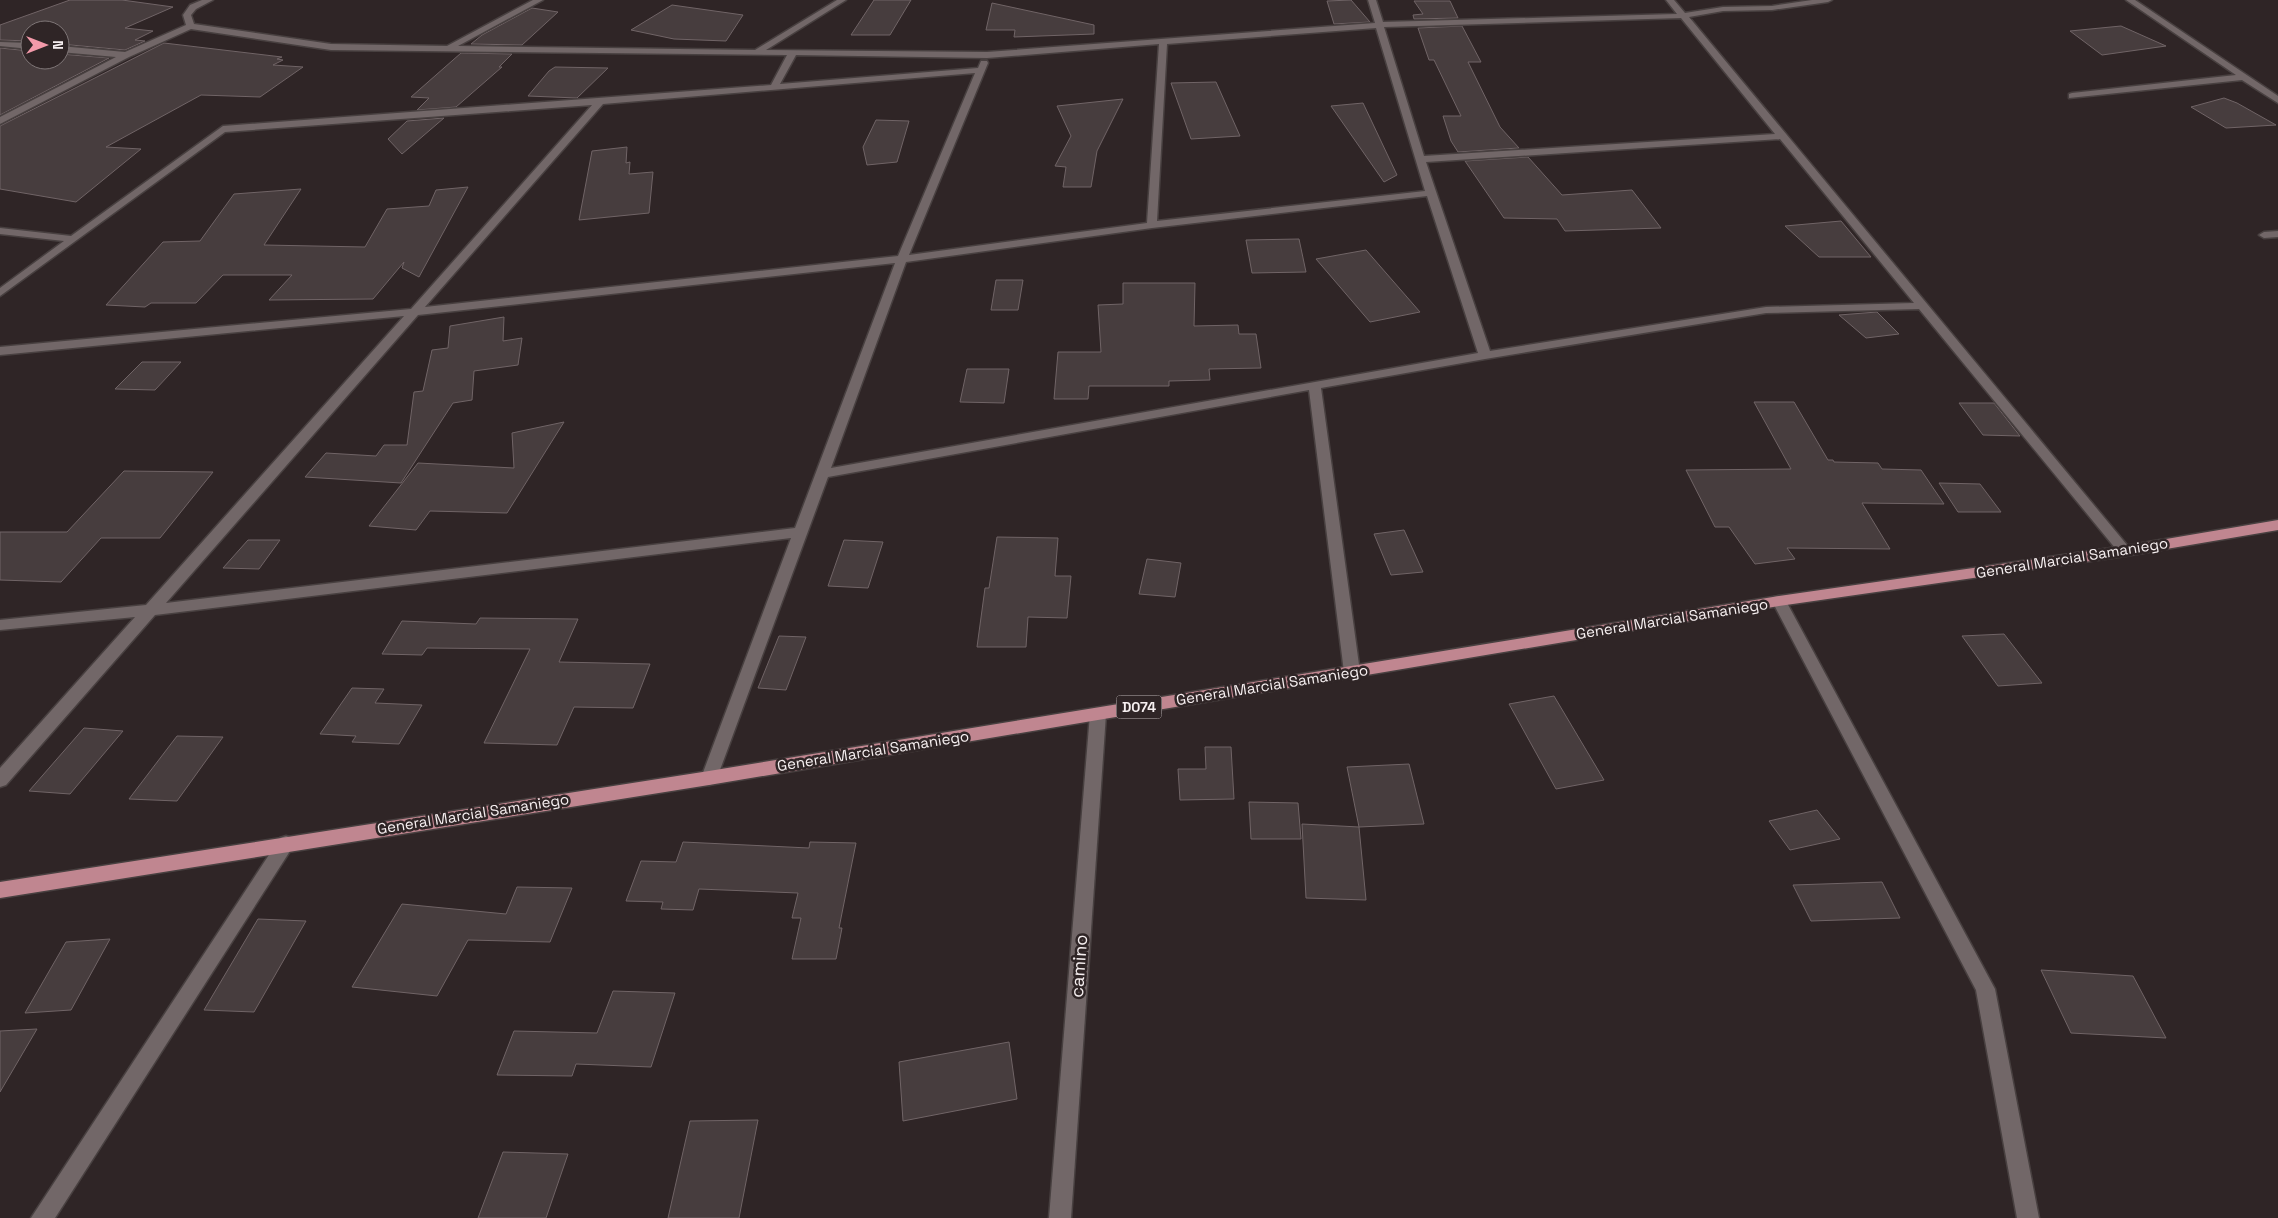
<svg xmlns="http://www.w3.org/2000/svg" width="2278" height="1218" font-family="'Space Grotesk',sans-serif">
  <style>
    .building { fill: #473d3e; stroke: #706466 }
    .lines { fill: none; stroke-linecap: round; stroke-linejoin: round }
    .street-casing { stroke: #484040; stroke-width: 3 }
    .primary-casing { stroke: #484040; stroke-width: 3 }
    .street { fill: #726768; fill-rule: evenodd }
    .primary { fill: #c08690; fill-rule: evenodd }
    .labels { text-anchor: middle; stroke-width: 5; stroke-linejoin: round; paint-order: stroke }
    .shield { fill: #2f2526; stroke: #bab2b3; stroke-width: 1 }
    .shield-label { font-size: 14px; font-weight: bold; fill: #f6eff0 }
    .street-label { font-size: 15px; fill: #f6eff0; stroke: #2f2526 }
    .near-street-label { font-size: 18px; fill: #f6eff0; stroke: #2f2526 }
  </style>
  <rect width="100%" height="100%" fill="#2f2526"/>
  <g class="building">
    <path d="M70,0H122L173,7L125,28L153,31L135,40L145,41L125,50L60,44V30H30V41L0,40V25Z"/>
    <path d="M874,0H911L890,35H851Z"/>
    <path d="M1351,0L1370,22L1334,24L1327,1Z"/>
    <path d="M1414,1H1450L1458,18L1414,19L1413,15L1423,14Z"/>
    <path d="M992,3L1094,25V34L1014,37L1015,30H986Z"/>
    <path d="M672,5L743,15L726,41L674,39L631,30Z"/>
    <path d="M532,8L558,12L522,45L471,44L482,35Z"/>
    <path d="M1462,26L1481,62H1468L1500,127L1519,148L1458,152L1451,141L1443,116H1461L1434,60H1429L1418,28Z"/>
    <path d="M2121,26L2166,46L2102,55L2070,31Z"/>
    <path d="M164,43L282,57L277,59L283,60L273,65L303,67L260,97L201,95L106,147L141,149L76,202L0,189V126Z"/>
    <path d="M0,48L30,51V60H60V54L109,58L0,115Z"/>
    <path d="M461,53L512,54L499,67H502L456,107L417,110L429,98L411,97Z"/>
    <path d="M555,67L608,68L577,98L528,96L549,71Z"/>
    <path d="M1216,82L1240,136L1191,139L1171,83Z"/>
    <path d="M2224,98L2237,103L2276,125L2226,128L2191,107Z"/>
    <path d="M1123,99L1097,151L1091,187H1063L1066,167L1055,166L1071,136L1057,106Z"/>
    <path d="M1363,103L1397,175L1384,182L1331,106Z"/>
    <path d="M444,118L402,154L388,139L407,121Z"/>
    <path d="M876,120L909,121L897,162L867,165L863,147Z"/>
    <path d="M627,147L626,163L630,162L629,174L653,172L649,213L579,220L592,151Z"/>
    <path d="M1528,157L1562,195L1632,190L1661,228L1565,231L1557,219L1504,218L1465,161Z"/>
    <path d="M468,187L419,277L402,268L404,262L373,299L269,300L292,275H223L196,303H151L145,307L106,305L163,242L200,241L234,194L301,189L264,245L365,247L387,209L429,206L436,190Z"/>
    <path d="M1841,221L1871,257H1819L1785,226Z"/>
    <path d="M1299,239L1306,272L1252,273L1246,240Z"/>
    <path d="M1366,250L1420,312L1370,322L1316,259Z"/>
    <path d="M996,280H1023L1018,310H991Z"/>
    <path d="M1123,283H1195L1194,326L1238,325L1239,334H1256L1261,368L1209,369L1210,380L1169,381V386H1089L1088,399H1054L1058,352H1101L1098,305L1123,304Z"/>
    <path d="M1877,312L1899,334L1866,338L1839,315Z"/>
    <path d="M504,317L503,341L522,338L518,365L474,371L472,400L453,403L401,483L305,477L326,453L376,456L384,445H407L414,392L423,391L432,350L448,348L450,326Z"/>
    <path d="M142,362H181L155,390L115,389Z"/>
    <path d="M967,369H1009L1004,403L960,402Z"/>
    <path d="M1754,402H1794L1828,460H1833L1834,462L1878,463L1882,469L1921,470L1944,504L1862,503L1890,549L1787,548L1795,559L1755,564L1729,527H1715L1686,470L1791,469Z"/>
    <path d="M1959,403H1994L2020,436L1983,435Z"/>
    <path d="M564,422L507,513L430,511L416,530L369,526L418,463L514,468L512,433Z"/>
    <path d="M124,471L213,472L160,538H101L61,582L0,580V532H67Z"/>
    <path d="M1939,483L1980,484L2001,512H1958Z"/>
    <path d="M1404,530L1423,572L1391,575L1374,534Z"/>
    <path d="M997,537L1058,538L1055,576H1071L1067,618L1028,617L1026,647H977L985,588H989Z"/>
    <path d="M248,540H280L259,569L223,568Z"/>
    <path d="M844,540L883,542L868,588L828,586Z"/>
    <path d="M1147,559L1181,563L1175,597L1139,594Z"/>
    <path d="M480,618L578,619L559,662L650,664L633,708L574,707L557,745L484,743L530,649L427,648L422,655L382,654L402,621L476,624Z"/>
    <path d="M2004,634L2042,683L1998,686L1962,636Z"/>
    <path d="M779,636L806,637L786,690L758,688Z"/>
    <path d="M352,688L384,689L375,703L422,705L399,744L352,742L356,736L320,734Z"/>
    <path d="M1554,696L1604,780L1556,789L1509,704Z"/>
    <path d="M84,728L123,731L70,794L29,791Z"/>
    <path d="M177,736L223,737L177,801L129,799Z"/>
    <path d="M1205,747H1231L1234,799L1180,800L1178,769H1206Z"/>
    <path d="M1409,764L1424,824L1359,827L1347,767Z"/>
    <path d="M1249,802L1298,803L1301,839H1251Z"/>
    <path d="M1817,810L1840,839L1790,850L1769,821Z"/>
    <path d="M1302,824L1359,827L1366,900L1306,898Z"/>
    <path d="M683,842L809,848L810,842L856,843L839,928H842L836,959H792L801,918H792L798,893L699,889L693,910L661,909L663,902L626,901L641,861L676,862Z"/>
    <path d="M1882,882L1900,918L1811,921L1793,885Z"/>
    <path d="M517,887L572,888L550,942L468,940L437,996L352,987L402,904L506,914Z"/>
    <path d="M258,919L306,921L254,1012L204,1010Z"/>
    <path d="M110,939L71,1010L25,1013L66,942Z"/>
    <path d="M2041,970L2133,976L2166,1038L2071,1033Z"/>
    <path d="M613,991L675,993L651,1067L576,1064L572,1076L497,1075L514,1031L597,1033Z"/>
    <path d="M37,1029L0,1092V1031Z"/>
    <path d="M1009,1042L1017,1099L903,1121L899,1062Z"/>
    <path d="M758,1120L739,1218H668L690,1121Z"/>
    <path d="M503,1152L568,1154L546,1218H478Z"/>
  </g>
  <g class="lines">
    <defs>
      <g id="street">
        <path d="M202,0H213L196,9L191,15L194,24L331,44L447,46L533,0H543L458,46L755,50L837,0H846L766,50L987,52L1375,23L1368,0H1376L1383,22L1677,14L1666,0H1674L1685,13L1723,7L1772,6L1812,0H1832L1828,2L1772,10L1723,11L1689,17L2132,551L2130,554H2120L1919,309L1766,313L1485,359L1321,388L1360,672L1358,676L1352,678L1346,676L1344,672L1309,390L828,477L717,778L715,783L709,785L703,783L701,778L791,538L155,615L6,785L0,787V768L135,617L0,630V620L146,605L404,316L0,355V347L411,309L592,105L225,132L0,296V288L64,241L0,234V228L71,236L223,126L771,85L787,55L331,50L191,29L129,57L0,124V117L116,57L60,52V46L125,52L186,25L183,15L190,5ZM1681,18L1775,134L1424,156L1384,27ZM1376,28L1425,191L1157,221L1167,44ZM1159,44L1147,223L909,255L988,63L987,61H981L978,68L780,84L796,55L987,58ZM975,73L898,256L425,307L603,104ZM1780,139L1914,303L1766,307L1490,351L1426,162ZM1427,196L1478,353L831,468L906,262L1152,228ZM895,263L795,528L166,603L418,315Z"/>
        <path d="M2126,0H2135L2278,96V103L2242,80L2069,98V94L2072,93L2236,75Z"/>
        <path d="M0,42L30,43V49L0,46Z"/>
        <path d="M2278,231V237L2264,238L2259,235L2264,232Z"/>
        <path d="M1779,596L1784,597L1786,601L1995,989L2039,1218H2017L1976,990L1772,601L1774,597Z"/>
        <path d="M1098,708L1104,710L1106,714L1071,1218H1049L1090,714L1092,710Z"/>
        <path d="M286,836L292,838L295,843L292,848L55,1218H31L280,838Z"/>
      </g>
      <path id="primary" d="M2278,520V530L2125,556L1779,606L709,785L0,898V882L709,771L1779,596L2125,546Z"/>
    </defs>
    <use href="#street" class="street-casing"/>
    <use href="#primary" class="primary-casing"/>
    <use href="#street" class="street"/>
    <use href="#primary" class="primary"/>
  </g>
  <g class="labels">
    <rect class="shield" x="1116.5" y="695.5" width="45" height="23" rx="4"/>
    <g class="shield-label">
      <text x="1139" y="712">D074</text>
    </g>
    <g class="street-label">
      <text transform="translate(2072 558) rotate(-9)" y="5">General Marcial Samaniego</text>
      <text transform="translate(1672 619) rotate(-9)" y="5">General Marcial Samaniego</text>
      <text transform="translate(1272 685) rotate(-9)" y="5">General Marcial Samaniego</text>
      <text transform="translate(873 751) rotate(-9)" y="5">General Marcial Samaniego</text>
      <text transform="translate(473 814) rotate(-9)" y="5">General Marcial Samaniego</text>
    </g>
    <g class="near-street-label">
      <text transform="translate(1079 966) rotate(-86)" y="6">camino</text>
    </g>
  </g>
  <g transform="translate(45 45) rotate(90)"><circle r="24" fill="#2f2526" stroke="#7f7677"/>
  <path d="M0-4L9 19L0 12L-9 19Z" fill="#f39aaa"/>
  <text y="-8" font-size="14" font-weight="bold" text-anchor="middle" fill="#f6eff0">N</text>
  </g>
</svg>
